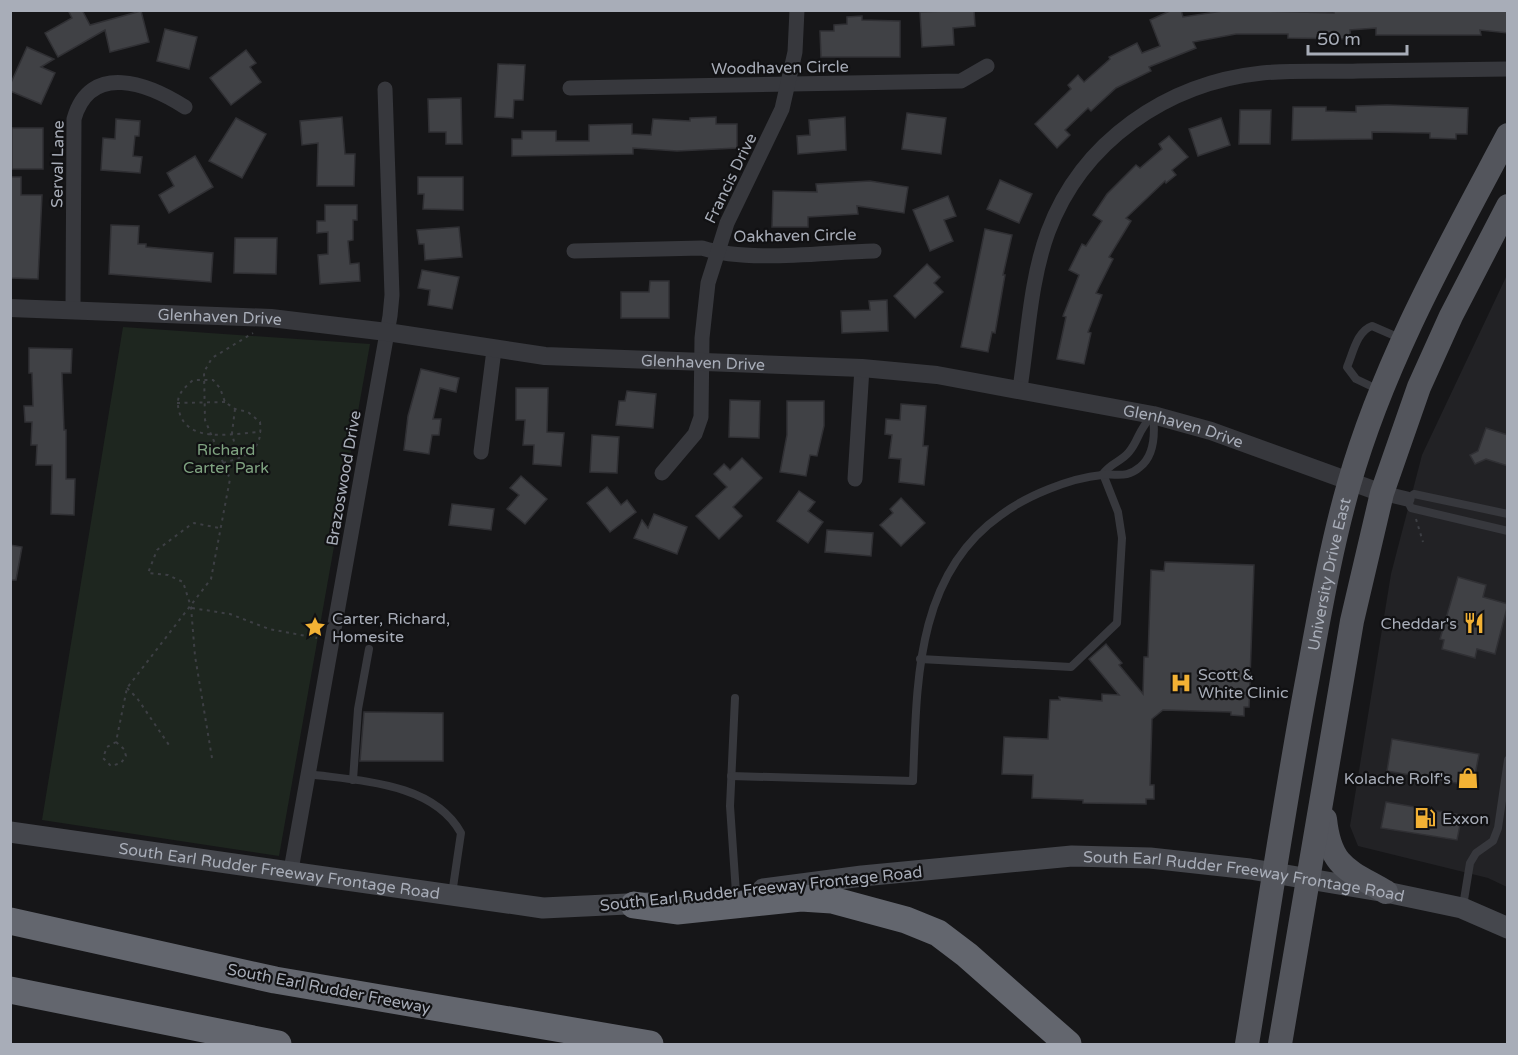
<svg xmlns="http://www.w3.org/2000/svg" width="1518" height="1055" font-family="'Varela Round',sans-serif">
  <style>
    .built { fill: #222225 }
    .green { fill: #1e261f }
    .building { fill: #404145; stroke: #303034; stroke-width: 1.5 }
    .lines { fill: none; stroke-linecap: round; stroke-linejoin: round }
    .path { stroke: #3d3f44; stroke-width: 2; stroke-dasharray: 3 4.5; stroke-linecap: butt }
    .service { stroke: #37383d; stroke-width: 8 }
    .minor { stroke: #37383d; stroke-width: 15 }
    .tertiary { stroke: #37383d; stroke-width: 18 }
    .secondary { stroke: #45474d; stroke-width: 21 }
    .primary { stroke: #53555c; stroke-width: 24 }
    .motorway { stroke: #63666e; stroke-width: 27 }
    .labels { text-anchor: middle; stroke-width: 4.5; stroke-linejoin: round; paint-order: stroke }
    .street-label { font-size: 16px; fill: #a8adb8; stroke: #111113 }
    .park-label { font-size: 16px; fill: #7fa381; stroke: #111113 }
    .poi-label { font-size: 16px; fill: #a8adb8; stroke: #111113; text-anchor: start }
  </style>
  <rect width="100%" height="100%" fill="#161618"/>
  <path class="built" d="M1507,275V887L1488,878L1358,846L1350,826L1391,574L1422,455Z"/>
  <path class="green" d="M123,327L370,344L279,856L42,820Z"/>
  <g class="building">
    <path d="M68,10H82L90,25L141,11L149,42L110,52L105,30L58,57L45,33L72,18Z"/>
    <path d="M974,10L975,26L953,28L954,45L922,47L920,12Z"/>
    <path d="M1172,10H1181L1183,17L1229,10L1334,13V10H1508V33L1480,30L1481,35H1376V28L1350,30L1351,39L1288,38V34H1236L1193,42L1196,48L1149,67L1151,71L1116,88L1091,111L1088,108L1065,130L1070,135L1057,148L1035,124L1071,89L1068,85L1078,75L1084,82L1110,59L1109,57L1137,43L1142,53L1160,46L1150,20Z"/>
    <path d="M862,16V20L900,21V57H821L820,31H834V25L847,24V17Z"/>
    <path d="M165,29L197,37L189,69L157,61Z"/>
    <path d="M27,47L54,59L41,67L55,73L41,104L10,91V85Z"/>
    <path d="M246,50L256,63L250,67L261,82L231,105L210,78Z"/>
    <path d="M498,64L525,65L523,100H514L513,118L495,117Z"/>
    <path d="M461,98L462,144H446V132H429L428,99Z"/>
    <path d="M1387,105L1468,108L1467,134H1456V139L1430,138V133L1372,132V139L1292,140L1293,107H1326V111L1356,112V106Z"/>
    <path d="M1240,110H1271L1270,144H1239Z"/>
    <path d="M907,113L946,118L941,154L902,149Z"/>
    <path d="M342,117L345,154H355L354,186H317L318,143L302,145L300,121Z"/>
    <path d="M716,117V124H737V148L677,151L633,148V154L512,156V139H522V131H556V141H589V125L632,124V134L651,135L653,119L690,121V118Z"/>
    <path d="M845,117L846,150L798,154L797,136L810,135L809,120Z"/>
    <path d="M236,118L266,134L242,178L209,161Z"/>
    <path d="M1221,118L1230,145L1198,156L1189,129Z"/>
    <path d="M116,119L140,121L139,136H135L133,156L142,157L140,173L101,170L103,138L115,139Z"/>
    <rect x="12" y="128" width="31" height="41"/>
    <path d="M1169,136L1188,157L1172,170L1176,175L1166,183L1165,181L1126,218L1131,221L1109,257L1113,259L1096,293L1102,295L1088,332L1091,333L1084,364L1057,359L1066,317L1063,316L1079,275L1069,270L1082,244L1086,246L1102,221L1093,215L1107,194L1136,165L1140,168L1162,149L1159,144Z"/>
    <path d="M195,156L213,187L169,213L159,195L174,186L167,173Z"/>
    <path d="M10,177H21V195H42L38,279L10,278Z"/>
    <path d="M418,177H463V210L423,209L424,194H418Z"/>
    <path d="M1000,180L1032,194L1019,223L987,209Z"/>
    <path d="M870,181L908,187L904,213L857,206L858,214L808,217V227H772L773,191L817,192L816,184Z"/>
    <path d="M948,196L956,216L944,220L953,241L930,251L913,210Z"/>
    <path d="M325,205H357V220H353V240L348,241L350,264L359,263L360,281L320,284L318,255L328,254V232L317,233V221H325Z"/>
    <path d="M111,225L139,226L138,244H146V247L213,253L211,282L109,274Z"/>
    <path d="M459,227L462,257L425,260L424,244H419L417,230Z"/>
    <path d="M985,229L1012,235L1003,275H1005L995,333L992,332L988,352L961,347Z"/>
    <path d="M235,238H277L276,274L234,273Z"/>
    <path d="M927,264L940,277L934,283L943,292L915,318L894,296Z"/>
    <path d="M422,270L459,277L452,309L428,305L430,290L418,288Z"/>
    <path d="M650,281H669V318H621V292H649Z"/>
    <path d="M887,300L888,331L842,333L841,311L870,310L869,301Z"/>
    <path d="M29,348L72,349L71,373H62L64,430H66V479H75L74,515L51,514L52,465H36L37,445H31L32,422H25L24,406H33L32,373H29Z"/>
    <path d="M421,369L459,378L456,392L440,388L433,419H441L439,435H432L429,454L404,450L408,416Z"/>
    <path d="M516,388H548L547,432L564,433L561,466L533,464L534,445H523L525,420H516Z"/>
    <path d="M627,391L656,394L653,428L616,425L619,401H625Z"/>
    <path d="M730,400L760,401L759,438L729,437Z"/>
    <path d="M787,401H824V426L817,456L810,455L806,476L780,472L787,435Z"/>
    <path d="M901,404L926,406L923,446H928L924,485L899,482L901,459L889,458L892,435L885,434L886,419L900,420Z"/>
    <path d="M1486,428L1508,435V466L1486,459L1475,464L1470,455L1478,451Z"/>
    <path d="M592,435L619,437L617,473L590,472Z"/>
    <path d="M742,458L762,478L733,507L742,516L719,539L696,516L727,487L714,474L724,464L730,470Z"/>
    <path d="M521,476L547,499L525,524L507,509L519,495L510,488Z"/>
    <path d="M607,487L621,505L627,500L636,512L610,532L587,503Z"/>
    <path d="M799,491L815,502L808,511L823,522L808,543L777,521Z"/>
    <path d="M901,498L925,523L901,546L880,525L893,513L890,509Z"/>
    <path d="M452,504L494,509L491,530L449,525Z"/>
    <path d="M654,514L687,527L677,554L634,538L642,520L648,528Z"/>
    <path d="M827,530L873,533L871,556L825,552Z"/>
    <path d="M10,545L22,547L16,580H10Z"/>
    <path d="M1165,562L1254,565L1249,707H1244V716L1231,715V712L1163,710L1152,719L1150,785H1154V799H1146V804L1083,803V800L1032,798L1033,775L1002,774L1004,737L1048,739L1050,700H1060L1059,697L1102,701V694L1119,695L1089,659L1106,644L1122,663L1119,665L1143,694L1144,657H1148L1151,570L1164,571Z"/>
    <path d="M1458,577L1486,585L1483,597L1508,604L1495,654L1477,649L1475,658L1442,649L1444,640L1440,639Z"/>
    <path d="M364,712L443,713V761H360Z"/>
    <path d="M1392,739L1479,754L1473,786L1387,771Z"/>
    <path d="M1386,802L1462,815L1457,840L1381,828Z"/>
  </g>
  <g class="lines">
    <g class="path">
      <path d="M177,403L225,402"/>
      <path d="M235,409L232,433L238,459"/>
      <path d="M223,463C248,456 263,451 260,422L248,412L235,409L225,402L220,388L213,380H193C182,390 175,396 179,411C187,445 235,433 261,432"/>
      <path d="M1416,519L1423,542"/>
      <path d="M192,608L230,614L269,629L317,638"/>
      <path d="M127,688L137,698L171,748"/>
      <path d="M116,742L124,749L126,756L121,763L111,766L103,758L107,747L116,742L127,688L211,579L230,479L205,420L204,372L212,358L253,333"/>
      <path d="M212,758L195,656L191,607L183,582L168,575L148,573L157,550L189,526L194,523L219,528"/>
    </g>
    <g class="service">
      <path d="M1379,390L1356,379L1347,367C1353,353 1357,331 1372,326L1402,339"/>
      <path d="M1103,474C1110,463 1121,462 1129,452C1139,440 1138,430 1152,416"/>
      <path d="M1508,514L1414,494L1407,499L1411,508L1508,531"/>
      <path d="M920,659L1071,667L1117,623L1122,538L1118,512L1103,474"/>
      <path d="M735,698L730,806L736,893"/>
      <path d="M308,774C359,781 433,782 461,833L452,894"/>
      <path d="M731,776L913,781C917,686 914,576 1001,515C1026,496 1070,478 1102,475C1117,473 1126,479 1140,467C1155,455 1155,433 1153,416"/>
      <path d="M353,780L358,709L369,649"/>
      <path d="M1463,906L1470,863L1476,853L1493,841L1498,828L1508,760"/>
    </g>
    <g class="minor">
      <path d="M570,88L961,81L987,66"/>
      <path d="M574,251L702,248C750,263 823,252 874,251"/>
      <path d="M73,308L74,119C90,61 149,84 185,107"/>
      <path d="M1020,388C1028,337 1030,281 1048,232C1082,141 1167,83 1262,73C1294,70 1326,72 1358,71C1408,70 1458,70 1508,69"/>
      <path d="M481,452L494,350"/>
      <path d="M662,473L695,434L701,417L702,338L708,283L727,223L782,109L795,52L797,10"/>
      <path d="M855,479L862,368"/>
      <path d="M1382,493L1407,499"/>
      <path d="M291,870L390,316L392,295L385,89"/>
    </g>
    <path class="tertiary" id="s1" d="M10,308L271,318L387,332L545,356L862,368L937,375L1153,415L1211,431L1382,493"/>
    <g class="secondary">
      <path id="s2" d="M10,832L543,908L648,903"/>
      <path id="s3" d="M763,889L862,876L1072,856L1150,858L1250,869L1386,892L1462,908L1508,928"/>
    </g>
    <g class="primary">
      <path d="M1325,819C1330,867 1348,870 1386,892"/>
      <path id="s4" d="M1247,1044C1267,921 1285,798 1308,676C1320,611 1331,547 1349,484C1384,361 1448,248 1508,135"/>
      <path d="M1280,1044L1352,621L1382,493L1419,387L1451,316L1508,206"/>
    </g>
    <g class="motorway">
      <path d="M634,905L677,911L801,898L832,900L906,920L938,933L967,955L1068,1044"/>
      <path d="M10,921L275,980L650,1044"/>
      <path d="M10,990L278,1044"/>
    </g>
  </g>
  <defs>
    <symbol id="restaurant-bare" viewBox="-9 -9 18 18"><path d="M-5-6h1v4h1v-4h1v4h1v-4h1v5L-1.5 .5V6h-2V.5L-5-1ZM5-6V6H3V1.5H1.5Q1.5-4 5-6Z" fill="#f2b134" stroke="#111113" stroke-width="2.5" paint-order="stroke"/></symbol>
    <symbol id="sight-bare" viewBox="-9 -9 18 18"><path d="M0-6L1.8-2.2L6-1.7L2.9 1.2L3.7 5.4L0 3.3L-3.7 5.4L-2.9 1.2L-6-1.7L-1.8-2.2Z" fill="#f2b134" stroke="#111113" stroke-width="2.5" paint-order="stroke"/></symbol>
    <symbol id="hospital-bare" viewBox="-9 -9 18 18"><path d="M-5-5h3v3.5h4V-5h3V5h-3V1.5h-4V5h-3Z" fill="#f2b134" stroke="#111113" stroke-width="2.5" paint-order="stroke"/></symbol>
    <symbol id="shop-bare" viewBox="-9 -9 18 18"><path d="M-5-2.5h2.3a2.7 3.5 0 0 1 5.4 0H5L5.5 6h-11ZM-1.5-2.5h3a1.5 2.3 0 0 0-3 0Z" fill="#f2b134" stroke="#111113" stroke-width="2.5" paint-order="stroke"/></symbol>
    <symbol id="fuel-bare" viewBox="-9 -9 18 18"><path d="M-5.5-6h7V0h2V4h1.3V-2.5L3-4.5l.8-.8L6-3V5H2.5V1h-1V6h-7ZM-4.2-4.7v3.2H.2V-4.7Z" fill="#f2b134" stroke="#111113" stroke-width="2.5" paint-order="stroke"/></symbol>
  </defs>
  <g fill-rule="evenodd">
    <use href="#restaurant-bare" x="1459" y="608" width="30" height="30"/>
    <use href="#sight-bare" x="300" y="612" width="30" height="30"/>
    <use href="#hospital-bare" x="1166" y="668" width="30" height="30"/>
    <use href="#shop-bare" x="1453" y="763" width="30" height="30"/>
    <use href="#fuel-bare" x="1410" y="803" width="30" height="30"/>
  </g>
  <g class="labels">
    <g class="street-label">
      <text transform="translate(780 67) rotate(-1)" y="6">Woodhaven Circle</text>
      <text transform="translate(57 164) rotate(-89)" y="6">Serval Lane</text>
      <text transform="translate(730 178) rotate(-64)" y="6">Francis Drive</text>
      <text transform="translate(795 235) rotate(-1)" y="6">Oakhaven Circle</text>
      <text dy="6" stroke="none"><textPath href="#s1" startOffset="210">Glenhaven Drive</textPath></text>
      <text dy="6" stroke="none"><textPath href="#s1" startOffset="696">Glenhaven Drive</textPath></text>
      <text dy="6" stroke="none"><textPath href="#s1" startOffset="1182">Glenhaven Drive</textPath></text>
      <text transform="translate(343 478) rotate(-80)" y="6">Brazoswood Drive</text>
      <text dy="6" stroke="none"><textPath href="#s4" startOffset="477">University Drive East</textPath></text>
      <text dy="6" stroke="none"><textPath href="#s2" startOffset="272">South Earl Rudder Freeway Frontage Road</textPath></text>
      <text dy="6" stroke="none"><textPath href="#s3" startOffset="484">South Earl Rudder Freeway Frontage Road</textPath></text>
      <text transform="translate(761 888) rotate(-6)" y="6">South Earl Rudder Freeway Frontage Road</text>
      <text transform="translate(329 988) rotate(11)" y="6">South Earl Rudder Freeway</text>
    </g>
    <g class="park-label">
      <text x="226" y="455">Richard<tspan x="226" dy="18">Carter Park</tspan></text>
    </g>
    <g class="poi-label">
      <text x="332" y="624">Carter, Richard,<tspan x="332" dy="18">Homesite</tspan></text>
      <text x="1457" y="629" text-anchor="end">Cheddar's</text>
      <text x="1198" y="680">Scott &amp;<tspan x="1198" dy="18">White Clinic</tspan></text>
      <text x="1451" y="784" text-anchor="end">Kolache Rolf's</text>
      <text x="1442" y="824">Exxon</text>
    </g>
  </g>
  <rect width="1518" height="1055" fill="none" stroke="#a8adb8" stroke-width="24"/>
  <path d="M1308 45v9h99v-9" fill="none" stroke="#a8adb8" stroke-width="3"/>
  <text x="1317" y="45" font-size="18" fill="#a8adb8" stroke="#111113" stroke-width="4.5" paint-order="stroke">50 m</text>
</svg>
